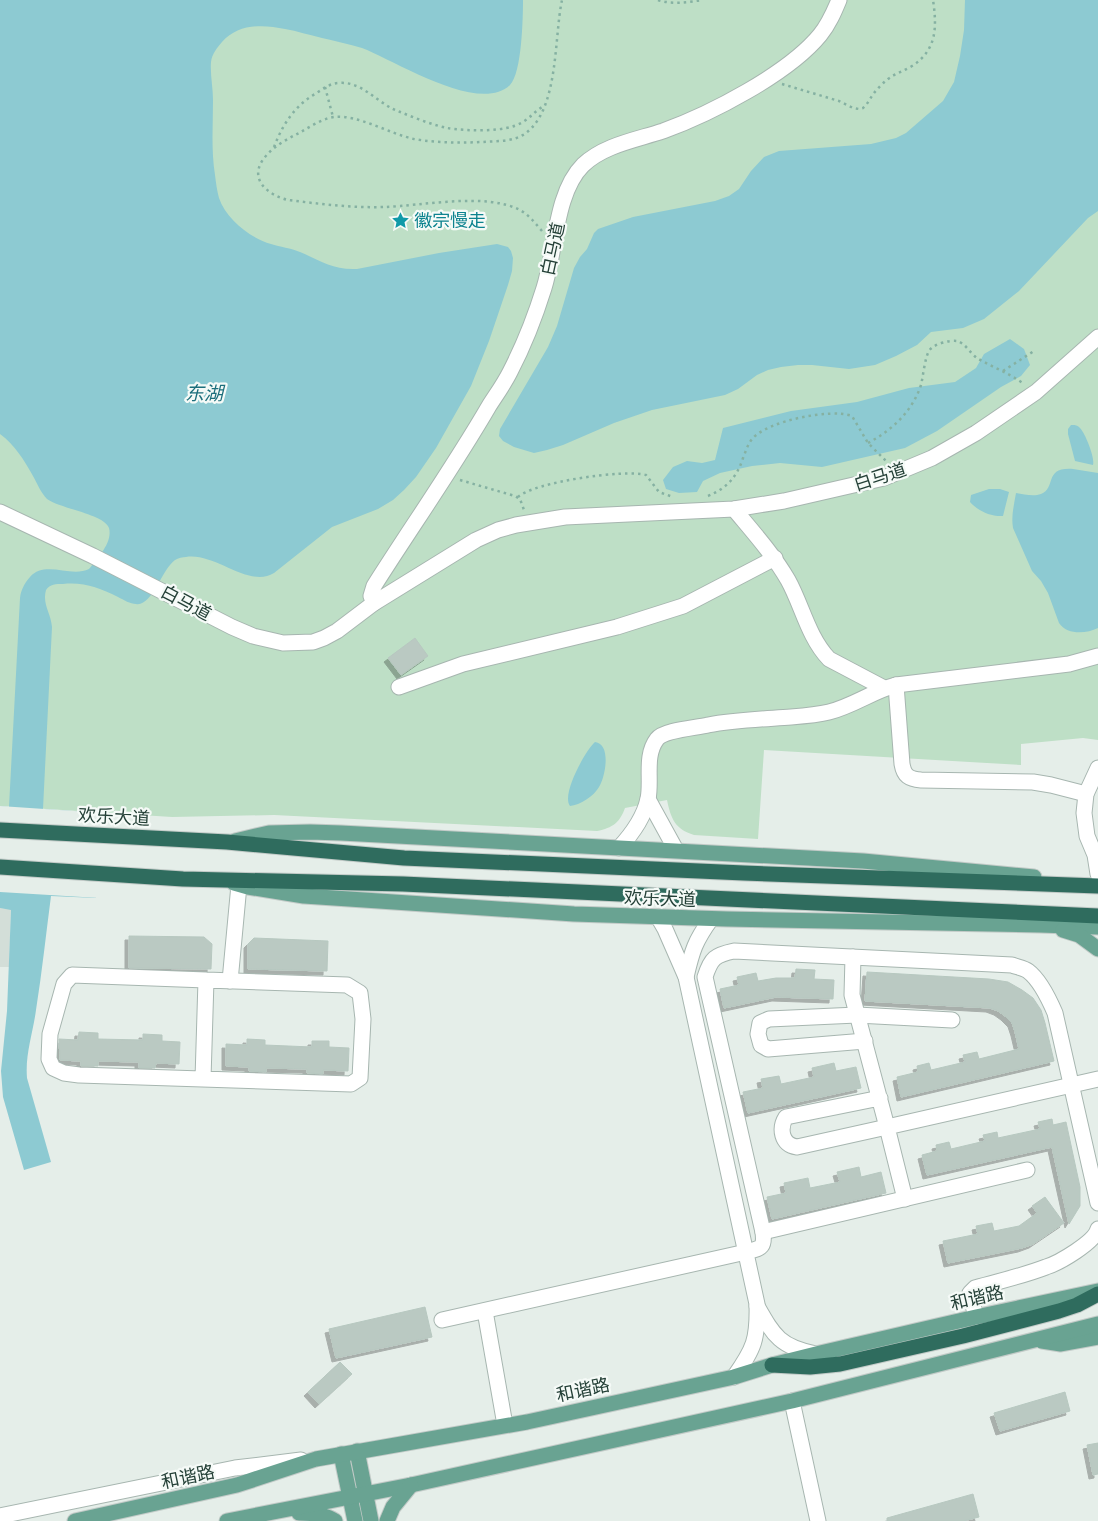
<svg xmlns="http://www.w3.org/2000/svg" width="1098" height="1521" font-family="'Sofia Sans Condensed','Noto Sans SC',sans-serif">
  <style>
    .built { fill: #d3ded8 }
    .green { fill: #bedfc6 }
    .water { fill: #8dcad2 }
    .pier { fill: #e5eee9 }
    .building { fill: #bac9c2; stroke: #b7c8c0; filter: url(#shadow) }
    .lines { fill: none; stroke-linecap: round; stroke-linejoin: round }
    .minor-casing { stroke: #a7b6b0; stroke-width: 17 }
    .major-casing { stroke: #c2cac7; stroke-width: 17 }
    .highway-casing { stroke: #c2cac7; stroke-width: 17 }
    .path { stroke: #85b1a2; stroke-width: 2.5; stroke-dasharray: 2.5 4; stroke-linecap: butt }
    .minor { stroke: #fff; stroke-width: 15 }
    .major { stroke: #69a392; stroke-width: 15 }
    .highway { stroke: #2f6c5e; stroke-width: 15 }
    .labels { text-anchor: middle; stroke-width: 4.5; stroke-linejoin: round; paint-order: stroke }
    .culture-label { font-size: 18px; fill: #0d838f; stroke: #f5faf7; text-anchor: start }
    .street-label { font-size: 18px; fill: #244037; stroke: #f5faf7 }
    .water-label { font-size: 19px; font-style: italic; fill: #1d6f7c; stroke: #f5faf7 }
  </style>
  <defs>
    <filter id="shadow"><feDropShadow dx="-4" dy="4" stdDeviation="0" flood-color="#0004"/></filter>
  </defs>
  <rect width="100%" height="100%" fill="#e5eee9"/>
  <path class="built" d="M0,908L11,909L9,967H0Z"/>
  <path class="green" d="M0,0H1098V740L1083,738L1021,744V765L764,750L758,839L694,835C675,829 671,819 667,800L625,808C620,822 613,828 597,831L274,815L172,817L0,806Z"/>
  <g class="water">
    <path d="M0,0H523C523,17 522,73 510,85C479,115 394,60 362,48C349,44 335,41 322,38C309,35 297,31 285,29C262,24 238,24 222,42C217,48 212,54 211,62C210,74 213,87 213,100C213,125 211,150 215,175C216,183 217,191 219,198C226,219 250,238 271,244C280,247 291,248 300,252C322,261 332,270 357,269L439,253L497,244L508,247L511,251L513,258L512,271L508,285L489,341L471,386L436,448L416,477L404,490L393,500L378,509L332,527L274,573C249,589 215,552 186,557C183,557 178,558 175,560C162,569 152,607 136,604C130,604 124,600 118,597C99,588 85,582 63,584C56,584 50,584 46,590C42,604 51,613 52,627L43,809L101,813L96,898L51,896C46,934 42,972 36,1010C33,1033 25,1054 27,1078L51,1162L24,1170L3,1097L1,1071L7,1011L11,910L0,908V806L9,807L20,598C21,590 24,584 30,577C45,560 71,578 89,569C97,559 113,542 109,528C104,514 61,509 47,499C41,493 37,483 33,476C24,460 15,445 0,434Z"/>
    <path d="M965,0H1098V211L1088,218L1019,291L984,319L963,328L931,332L917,345L896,356L875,365L849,369L812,365H798L781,367L768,370L757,375L738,389L725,395L652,410L614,423L563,445L547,450L534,453L514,447L503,441L499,436L500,429L548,347L557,326L574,268L580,257L587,249L594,233L598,229L633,217L715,201L729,196L739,189L751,171L764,157L779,151L871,144L896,138L906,133L943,101L954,82L960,56L964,30Z"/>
    <path d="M1010,339L1024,349L1030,365L1021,376L1001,387L937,431L905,448L822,467L780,463L752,466L720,473L703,481L697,492L679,493L666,489L663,480L673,467L687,461L702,463L715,460L723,428L791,411L857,402L909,388L955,382L976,368L984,354Z"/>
    <path d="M1071,425C1075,425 1076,425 1079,427C1085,432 1095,458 1093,465L1075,461L1068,434V429Z"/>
    <path d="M1073,469L1098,473V628C1086,634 1067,635 1059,623L1048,593L1041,581L1032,571L1013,528C1011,516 1014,505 1016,493C1024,494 1033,497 1041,494C1057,488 1043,467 1073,469Z"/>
    <path d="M989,489H1000L1009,492L1003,516C991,517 978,511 970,502L971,495Z"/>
    <path d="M595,742C612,744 605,778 599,787C594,796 580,805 570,806C561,795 585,751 595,742Z"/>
  </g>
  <path class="pier" d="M0,806L104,813L99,898L0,892Z"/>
  <g class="building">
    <path d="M415,638L428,656L401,675L388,658Z"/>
    <path d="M129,936L204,937L212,944L211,969L129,968Z"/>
    <path d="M254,938L328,941L327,971L248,969V944Z"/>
    <path d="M796,969L815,970L814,979L834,980L833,999L776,997L724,1008L720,989L739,985L737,977L756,973L758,981L776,978H795Z"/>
    <path d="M867,972L989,979L1008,982L1022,990L1033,998L1041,1010L1045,1023L1054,1061L901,1097L897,1077L918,1072L917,1066L929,1063L931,1070L965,1062L963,1055L977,1052L979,1059L1019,1049L1015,1032L1012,1023L1005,1016L998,1011L990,1008L865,1001Z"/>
    <path d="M79,1032L98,1033V1039L143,1040V1034L162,1035V1041L180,1042L179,1064L156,1063L155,1068H139V1062L98,1061V1066H81V1061L60,1060L59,1039L78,1040Z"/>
    <path d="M247,1039L265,1040V1045L312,1047V1041H329V1047L349,1048L348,1071L323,1070V1074L307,1073V1069L266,1068V1072L249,1071V1067L226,1066V1044L247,1045Z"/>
    <path d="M834,1063L836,1071L856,1067L861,1088L748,1113L743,1092L763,1088L761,1079L779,1076L781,1084L814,1077L812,1068Z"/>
    <path d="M1052,1119L1053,1125L1066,1122L1080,1187V1206L1069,1224L1052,1147L927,1175L922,1155L937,1151L936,1145L949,1142L951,1149L985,1141L983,1135L997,1132L998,1138L1040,1129L1038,1122Z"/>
    <path d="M859,1167L861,1177L881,1172L886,1193L772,1219L767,1197L786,1193L784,1183L808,1178L810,1188L840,1182L837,1172Z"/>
    <path d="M1045,1197L1064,1223L1033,1244L1022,1248L948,1263L943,1241L978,1234L976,1226L992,1223L994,1231L1019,1226L1037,1213L1032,1206Z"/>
    <path d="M425,1307L432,1337L336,1358L329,1329Z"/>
    <path d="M340,1362L352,1374L319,1404L308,1392Z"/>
    <path d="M1065,1392L1070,1411L1000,1431L994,1413Z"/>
    <path d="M1098,1443V1474L1093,1475L1087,1445Z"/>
    <path d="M973,1494L979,1517L963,1521H887V1518Z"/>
  </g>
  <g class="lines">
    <defs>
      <g id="minor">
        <path d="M734,509C753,532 773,554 788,580C802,605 808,637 829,659L884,688"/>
        <path d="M0,512L93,556L232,627L253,636L283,643L313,642L324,638L337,631L374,603L476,540L498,530L516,525L565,517L734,509L784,501L884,478L932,458L976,433L1036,392L1098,337"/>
        <path d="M374,603L371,596L374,586C412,526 453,468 489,406C496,395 504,384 510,372C524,345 535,317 544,288C556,250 555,193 583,165C604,145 636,140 663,131C710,114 788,74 820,35C829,24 834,12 839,0"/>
        <path d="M896,685L902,764C904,776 909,779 921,780L1033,782L1051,785L1086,794"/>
        <path d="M399,687L463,664L617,627L683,606L775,558"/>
        <path d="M1098,768L1086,794L1084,813L1087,836L1095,855L1098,874"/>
        <path d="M648,799L676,850"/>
        <path d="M619,848C632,834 644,817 648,799C652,780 644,756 657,739C664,730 696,728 708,725C735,720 764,719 791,717C804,716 817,715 829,712C853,706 873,691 896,685L1069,664L1098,656"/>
        <path d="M658,917L665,929L686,977L757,1304C758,1339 754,1349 734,1377"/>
        <path d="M853,957L852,995L887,1127L797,1147C781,1145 779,1128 786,1117L880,1098"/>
        <path d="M686,977C692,951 695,941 711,919"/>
        <path d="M230,981L239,885"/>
        <path d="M865,1041L768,1049L761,1045L758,1034L760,1023L769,1019L857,1015L952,1020"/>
        <path d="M203,1079L206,980L347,985L360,993L363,1019L360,1078L351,1084L79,1075L64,1073L53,1068L49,1059L50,1034L64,984L72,975L206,980"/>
        <path d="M905,1199L887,1127L1098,1079"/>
        <path d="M763,1232L1027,1170"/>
        <path d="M757,1306C774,1336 780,1347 816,1354"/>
        <path d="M485,1311L505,1425"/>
        <path d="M976,1317L970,1293L975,1288C999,1281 1023,1276 1046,1267C1059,1263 1095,1242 1098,1229"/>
        <path d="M442,1320L746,1252C760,1248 765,1249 763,1232L705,977C711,958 715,955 734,951L1012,965C1017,967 1024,968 1028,971C1040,980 1049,999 1055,1013L1098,1203"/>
        <path d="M792,1401L818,1521"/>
        <path d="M0,1516L235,1468L301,1460"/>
      </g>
      <g id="major">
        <path d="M235,841L269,833L310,832L341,833L863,861L1034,877"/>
        <path d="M234,883L248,887L304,896L574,914L727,919L1040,925L1098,927"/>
        <path d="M1063,930L1079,935L1098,949"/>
        <path d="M1042,1341L1061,1344L1098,1337"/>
        <path d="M357,1451L371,1521"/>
        <path d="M341,1454L355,1521"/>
        <path d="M299,1513C311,1513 325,1514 335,1521"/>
        <path d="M75,1521L237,1485L316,1459L527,1422L734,1377L772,1365L816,1354L976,1317L1098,1291"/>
        <path d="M227,1521L411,1485L792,1401L1098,1324"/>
        <path d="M387,1521L393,1507L411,1485"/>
      </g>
      <g id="highway">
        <path d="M0,830L227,842L404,858L744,873L1098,886"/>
        <path d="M0,867L183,879L403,884L1098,916"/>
        <path d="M772,1365L810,1367L840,1364L963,1336L1059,1311L1077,1305L1098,1294"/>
      </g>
    </defs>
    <use href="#minor" class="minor-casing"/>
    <use href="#major" class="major-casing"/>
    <use href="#highway" class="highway-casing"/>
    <g class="path">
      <path d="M658,0C673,5 688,2 703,0"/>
      <path d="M782,84L839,101L853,108L859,109L863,108C868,104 870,98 874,93C878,88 883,83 888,79C896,73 904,71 912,66C937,50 937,27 933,0"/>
      <path d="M325,87L333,117"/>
      <path d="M274,147C282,126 294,106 315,94C323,89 330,83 339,83C360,81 375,100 393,109C410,116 429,124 447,128C468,131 505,133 523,122C531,117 536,110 544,106"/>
      <path d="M542,231C535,223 529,215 520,210C485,192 422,206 384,207C352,208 320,204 288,200C268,195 247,179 265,157C274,146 287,139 299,133C310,127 321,119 334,117C357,114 390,134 414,139C437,143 459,143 482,142C497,141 514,142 526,133C559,108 554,37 562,0"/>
      <path d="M1003,371L1034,351"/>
      <path d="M868,443C892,430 912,412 921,385C923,377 925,357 929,351C933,344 949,340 957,341C965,343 970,353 977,358C992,367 1009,373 1024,384"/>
      <path d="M460,480L515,496L520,499L524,510"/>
      <path d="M708,496C727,488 737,477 743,458C746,451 748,443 753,438C768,421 831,408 852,416L868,443L887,462"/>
      <path d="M518,497C534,482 625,469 646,475L659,492L673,497"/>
    </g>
    <use href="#minor" class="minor"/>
    <use href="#major" class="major"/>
    <use href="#highway" class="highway"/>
  </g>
  <defs>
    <symbol id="sight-bare" viewBox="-9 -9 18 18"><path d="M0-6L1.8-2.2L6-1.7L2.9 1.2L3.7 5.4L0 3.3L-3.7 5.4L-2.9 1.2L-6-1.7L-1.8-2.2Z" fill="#0f9aa8" stroke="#f5faf7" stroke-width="2.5" paint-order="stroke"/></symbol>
  </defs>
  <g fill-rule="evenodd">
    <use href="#sight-bare" x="388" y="208" width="25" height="25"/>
  </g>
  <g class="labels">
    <g class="culture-label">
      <text x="414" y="227">徽宗慢走</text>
    </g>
    <g class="street-label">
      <text transform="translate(553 249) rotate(-78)" y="6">白马道</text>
      <text transform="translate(880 477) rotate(-18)" y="6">白马道</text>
      <text transform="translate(186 603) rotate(28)" y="6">白马道</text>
      <text transform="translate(114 817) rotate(3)" y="6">欢乐大道</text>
      <text transform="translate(660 899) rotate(2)" y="6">欢乐大道</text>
      <text transform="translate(977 1298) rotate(-13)" y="6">和谐路</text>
      <text transform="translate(583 1390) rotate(-12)" y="6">和谐路</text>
      <text transform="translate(188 1477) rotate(-12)" y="6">和谐路</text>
    </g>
    <g class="water-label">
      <text x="204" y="400">东湖</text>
    </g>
  </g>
</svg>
